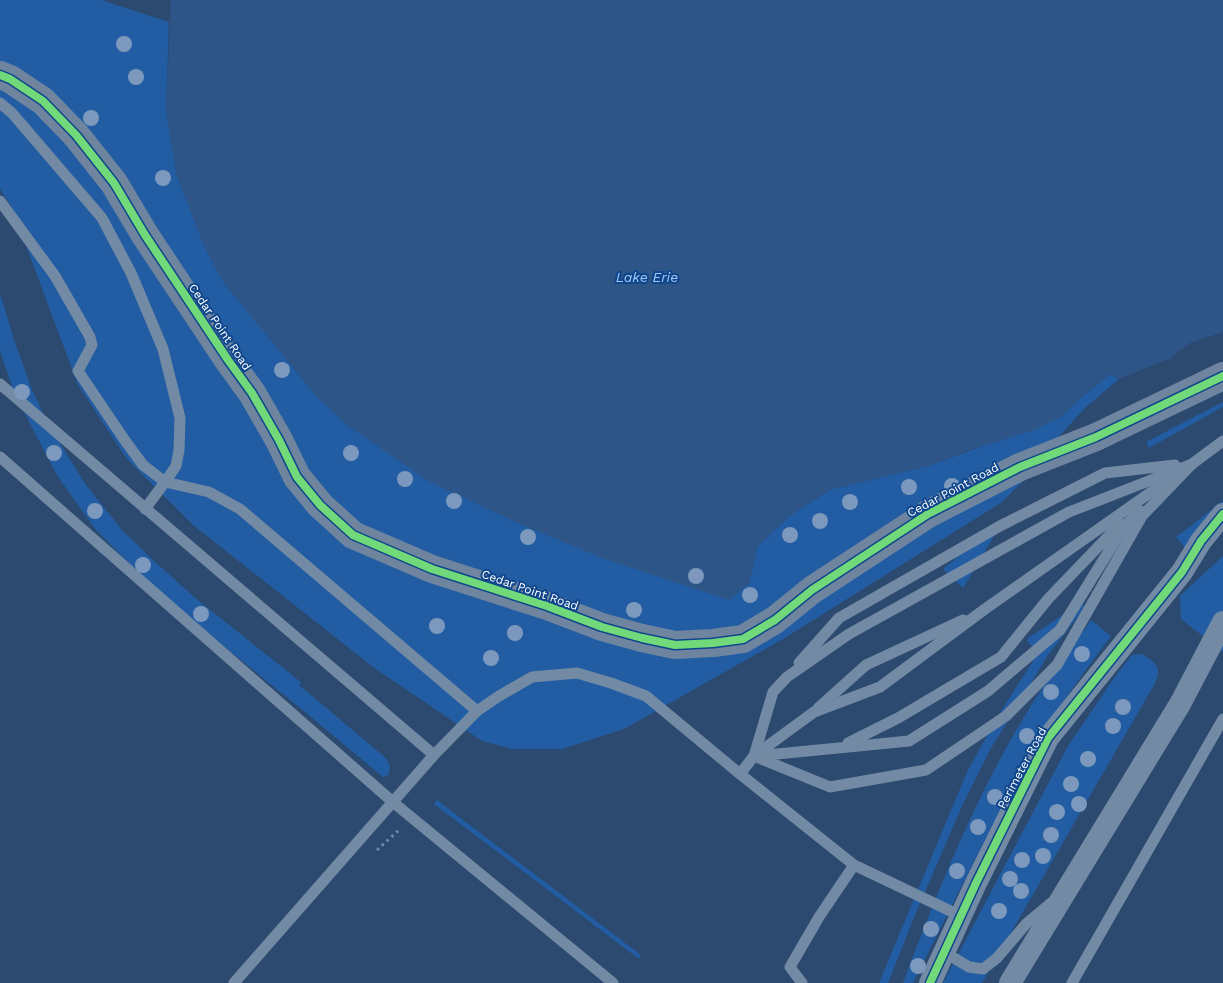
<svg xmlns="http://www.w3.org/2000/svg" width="1223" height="983" font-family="'Work Sans',sans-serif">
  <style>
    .green { fill: #225da3 }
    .water { fill: #2d5588 }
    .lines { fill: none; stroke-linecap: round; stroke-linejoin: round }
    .path { stroke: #738aa4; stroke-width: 3; stroke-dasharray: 2.5 4; stroke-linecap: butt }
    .lane { stroke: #738aa4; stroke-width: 11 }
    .street { stroke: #738aa4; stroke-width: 22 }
    .secondary { stroke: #6f859f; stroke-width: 28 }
    .cycleway-casing { stroke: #0f468c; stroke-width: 11 }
    .cycleway { stroke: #71d979; stroke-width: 8 }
    .tree { fill: #7c99bd }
    .labels { text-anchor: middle; stroke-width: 4; stroke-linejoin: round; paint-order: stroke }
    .street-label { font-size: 12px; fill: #fff; stroke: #0f468c }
    .water-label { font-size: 14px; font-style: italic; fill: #a1cafa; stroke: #0f468c }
  </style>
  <rect width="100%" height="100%" fill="#2c4a6f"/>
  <g class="green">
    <path d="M0,0H101L169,22L166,110L177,176L205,248L224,283L261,327L749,584L757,547L788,517L829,490L931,465L1061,417L1083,396L1110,374L1119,379L1085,408L1061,434L1043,461L1002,502L783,639L624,729L562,749H512L482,741L373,667L193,525L127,459L78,385L12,208L0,189Z"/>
    <path d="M0,293L14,340L31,387L48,424L86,485L123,531L151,558L194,597L301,682L299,685L387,759L390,767L388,776L383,777L305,712L163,597L96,530L58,477L15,395L0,351Z"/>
    <path d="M1223,402V407L1149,448L1146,442Z"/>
    <path d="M1223,501V520L1187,550L1176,537Z"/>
    <path d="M994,527L997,531L963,588L943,569Z"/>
    <path d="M1223,556V652L1181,619L1180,596Z"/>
    <path d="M1081,603L1085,607L1048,655L990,750L963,804L917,910L888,983H879L967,772L998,716L1038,653L1027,641L1028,638Z"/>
    <path d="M1091,620L1111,636C1089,665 1067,695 1048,726C998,809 957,897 913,983H903C937,892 974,800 1024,717C1044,683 1069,652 1091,620Z"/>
    <path d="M1141,654C1171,669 1155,681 1143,704L982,983H943L1068,746L1114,678L1132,655Z"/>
    <path d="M437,800L641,955L639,959L434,804Z"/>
  </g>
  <path class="water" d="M171,0H1223V332L1190,343L1171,358L1119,379L1110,374L1083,396L1061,417L1034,430L967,451L931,465L829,490L788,517L757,547L749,584L729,600L602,558L520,524L430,482L348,426L316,396L224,283L205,248L177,176L166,110Z"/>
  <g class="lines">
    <path class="path" d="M377,850L400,829"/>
    <g class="lane">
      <path d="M0,103L12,113L102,218L131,273L163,349L180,418L179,450L176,466L165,482L209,492L240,509L477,711"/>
      <path d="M0,201L55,276L90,337L92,345L78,371L126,442L143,465L165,482L145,509"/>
      <path d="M0,384L434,755"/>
      <path d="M0,457L394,803L613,983"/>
      <path d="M799,663L839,618L1000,526L1105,473L1175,465"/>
      <path d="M818,708L866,665L963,620"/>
      <path d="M848,743L898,718L1001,657L1048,599L1120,524"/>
      <path d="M754,756L830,787L926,770L1006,716L1057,665L1142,516L1192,464"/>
      <path d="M754,756L773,692L787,677L849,634L1069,512L1192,464L1223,441"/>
      <path d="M756,756L909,741L988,691L1060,630L1125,525L1141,511"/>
      <path d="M740,774L754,756L814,712L880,687L985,609L1171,478"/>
      <path d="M854,865L961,916"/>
      <path d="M944,952L969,967L983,969L997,958L1026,924L1051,903"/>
      <path d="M234,983L434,755L477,711L499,696L532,677L577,673L611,683L646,696L740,774L854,865L819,917L790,967L802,983"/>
      <path d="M1072,983L1223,719"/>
    </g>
    <g class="street">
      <path d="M930,983L976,883L1048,738L1182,572L1201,541L1223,514"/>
      <path d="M1010,983L1180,704L1223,622"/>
    </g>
    <path class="secondary" d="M0,75L10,79L43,101L76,135L114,183L145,235L228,360L252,393L279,440L297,477L320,505L353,535L432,569L547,606L602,627L642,638L675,645L713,643L743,639L775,620L812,590L928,514L1020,467L1096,437L1223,376"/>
    <defs>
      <g id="cycleway">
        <path d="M0,75L10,79L43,101L76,135L114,183L145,235L228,360L252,393L279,440L297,477L320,505L353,535L432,569L547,606L602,627L642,638L675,645L713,643L743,639L775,620L812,590L928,514L1020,467L1096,437L1223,376"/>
        <path d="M930,983L976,883L1048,738L1182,572L1201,541L1223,514"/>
      </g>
    </defs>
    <use href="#cycleway" class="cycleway-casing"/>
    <use href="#cycleway" class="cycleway"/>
  </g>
  <g class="tree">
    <circle cx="124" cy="44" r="8"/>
    <circle cx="136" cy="77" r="8"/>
    <circle cx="91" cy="118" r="8"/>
    <circle cx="163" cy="178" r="8"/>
    <circle cx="282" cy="370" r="8"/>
    <circle cx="22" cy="392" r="8"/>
    <circle cx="54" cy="453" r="8"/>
    <circle cx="351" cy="453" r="8"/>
    <circle cx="405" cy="479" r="8"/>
    <circle cx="952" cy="486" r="8"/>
    <circle cx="909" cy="487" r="8"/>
    <circle cx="454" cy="501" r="8"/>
    <circle cx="850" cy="502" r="8"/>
    <circle cx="95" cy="511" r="8"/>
    <circle cx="820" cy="521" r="8"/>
    <circle cx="790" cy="535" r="8"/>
    <circle cx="528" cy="537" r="8"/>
    <circle cx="143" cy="565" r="8"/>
    <circle cx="696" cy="576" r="8"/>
    <circle cx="750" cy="595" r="8"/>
    <circle cx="634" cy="610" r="8"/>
    <circle cx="201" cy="614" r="8"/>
    <circle cx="437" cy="626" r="8"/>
    <circle cx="515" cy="633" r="8"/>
    <circle cx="1082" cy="654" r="8"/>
    <circle cx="491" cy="658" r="8"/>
    <circle cx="1051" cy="692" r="8"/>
    <circle cx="1123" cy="707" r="8"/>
    <circle cx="1113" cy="726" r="8"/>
    <circle cx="1027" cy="736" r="8"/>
    <circle cx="1088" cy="759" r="8"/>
    <circle cx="1071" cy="784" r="8"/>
    <circle cx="995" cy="797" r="8"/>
    <circle cx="1079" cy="804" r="8"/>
    <circle cx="1057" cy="812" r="8"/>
    <circle cx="978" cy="827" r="8"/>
    <circle cx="1051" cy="835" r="8"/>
    <circle cx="1043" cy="856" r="8"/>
    <circle cx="1022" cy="860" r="8"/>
    <circle cx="957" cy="871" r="8"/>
    <circle cx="1010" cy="879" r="8"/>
    <circle cx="1021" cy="891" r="8"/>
    <circle cx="999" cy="911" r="8"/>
    <circle cx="931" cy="929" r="8"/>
    <circle cx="918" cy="966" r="8"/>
  </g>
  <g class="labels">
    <g class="street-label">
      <text transform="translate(220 327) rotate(56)" y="4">Cedar Point Road</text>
      <text transform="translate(953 490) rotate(-28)" y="4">Cedar Point Road</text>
      <text transform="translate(530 590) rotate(19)" y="4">Cedar Point Road</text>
      <text transform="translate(1022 768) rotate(-62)" y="4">Perimeter Road</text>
    </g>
    <g class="water-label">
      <text x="647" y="282">Lake Erie</text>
    </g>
  </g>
</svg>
